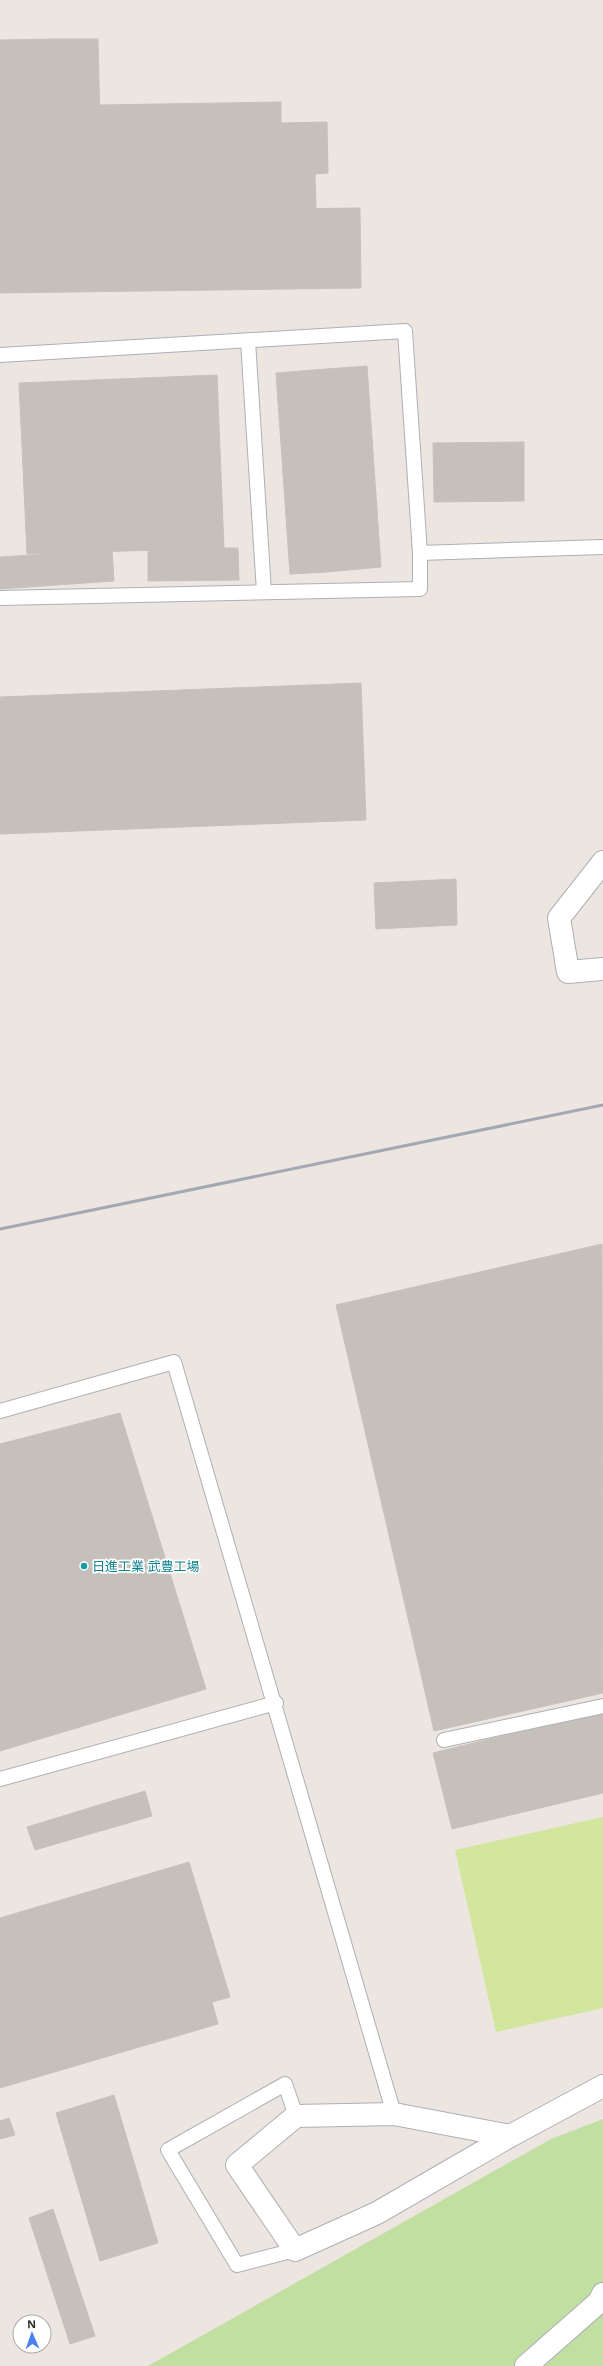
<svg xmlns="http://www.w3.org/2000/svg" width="603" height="2366" font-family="'Noto Sans','Noto Sans JP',sans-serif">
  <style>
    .green { fill: #c0dfa0 }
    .pitch { fill: #d2e69d }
    .building { fill: #c6c0bb; stroke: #c8c1b9 }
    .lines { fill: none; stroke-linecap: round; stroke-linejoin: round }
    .lane-casing { stroke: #acb0b7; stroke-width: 16 }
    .street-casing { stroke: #acb0b7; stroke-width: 24 }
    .lane { stroke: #fff; stroke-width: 14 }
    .street { stroke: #fff; stroke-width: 22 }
    .rail { stroke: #a2a8b5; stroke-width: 3 }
    .culture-dot { fill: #0f9aa8; stroke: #fff; stroke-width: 1.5 }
    .labels { text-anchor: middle; stroke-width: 3.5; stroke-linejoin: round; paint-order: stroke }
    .culture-label { font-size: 13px; fill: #0d838f; stroke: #fff; text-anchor: start }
  </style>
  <rect width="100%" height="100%" fill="#ede5e0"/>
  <path class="green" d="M603,2119V2366H148L551,2139Z"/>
  <path class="pitch" d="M603,1817V2008L496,2032L455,1850Z"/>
  <g class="building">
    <path d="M55,39H98L100,126H56Z"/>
    <path d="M55,39L56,126L281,123L282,209L360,208L361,288L0,293V40Z"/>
    <path d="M281,102V123L100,126L99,105Z"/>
    <path d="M327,122L328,173L315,174L316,209H282L281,123Z"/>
    <path d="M367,366L381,567L327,572L313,370Z"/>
    <path d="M313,370L327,572L290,574L276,373Z"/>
    <path d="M217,375L224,548L27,554L19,383Z"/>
    <path d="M524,442V501L434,502L433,443Z"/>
    <path d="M224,548H238L239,580L148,581V549Z"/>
    <path d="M112,550L114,581L0,589V557Z"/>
    <path d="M361,683L366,820L0,834V697Z"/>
    <path d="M456,879L457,925L376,929L374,883Z"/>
    <path d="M602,1244L603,1693L434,1731L336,1305Z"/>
    <path d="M120,1413L206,1689L0,1751V1444Z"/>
    <path d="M603,1711V1793L452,1829L433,1753Z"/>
    <path d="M145,1791L152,1816L35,1850L27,1827Z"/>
    <path d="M189,1862L230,1997L212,2002L218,2024L0,2088V1918Z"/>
    <path d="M114,2095L158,2243L100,2261L56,2113Z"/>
    <path d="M9,2118L15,2135L0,2139V2121Z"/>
    <path d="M53,2209L95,2336L70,2344L29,2218Z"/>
  </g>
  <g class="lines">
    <defs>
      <g id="lane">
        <path d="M248,341L264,592"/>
        <path d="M0,355L405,331L420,553V589L0,598"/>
        <path d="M420,553L603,547"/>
        <path d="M0,1411L174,1362L394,2114"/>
        <path d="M444,1740L603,1706"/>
        <path d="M0,1779L276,1703"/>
        <path d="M295,2250L237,2265L168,2150L285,2084L296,2116"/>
      </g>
      <g id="street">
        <path d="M603,862L559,918L568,972L603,969"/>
        <path d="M510,2136L394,2114L296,2116L237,2165L295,2250L377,2213L510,2136L603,2086"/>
        <path d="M526,2366L599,2302L603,2294"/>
      </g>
    </defs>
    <use href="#lane" class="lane-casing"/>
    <use href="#street" class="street-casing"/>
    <use href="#lane" class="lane"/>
    <use href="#street" class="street"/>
    <path class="rail" d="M0,1229L603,1105"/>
  </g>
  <circle class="culture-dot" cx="84" cy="1566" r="4"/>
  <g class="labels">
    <g class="culture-label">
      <text x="92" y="1571">日進工業 武豊工場</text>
    </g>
  </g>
  <g transform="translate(32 2334) rotate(358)"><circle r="19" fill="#ffffff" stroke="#ababab"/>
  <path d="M0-3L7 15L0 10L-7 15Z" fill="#4b83ee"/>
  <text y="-6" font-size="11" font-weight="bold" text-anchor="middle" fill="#2c2c2c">N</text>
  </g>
</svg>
